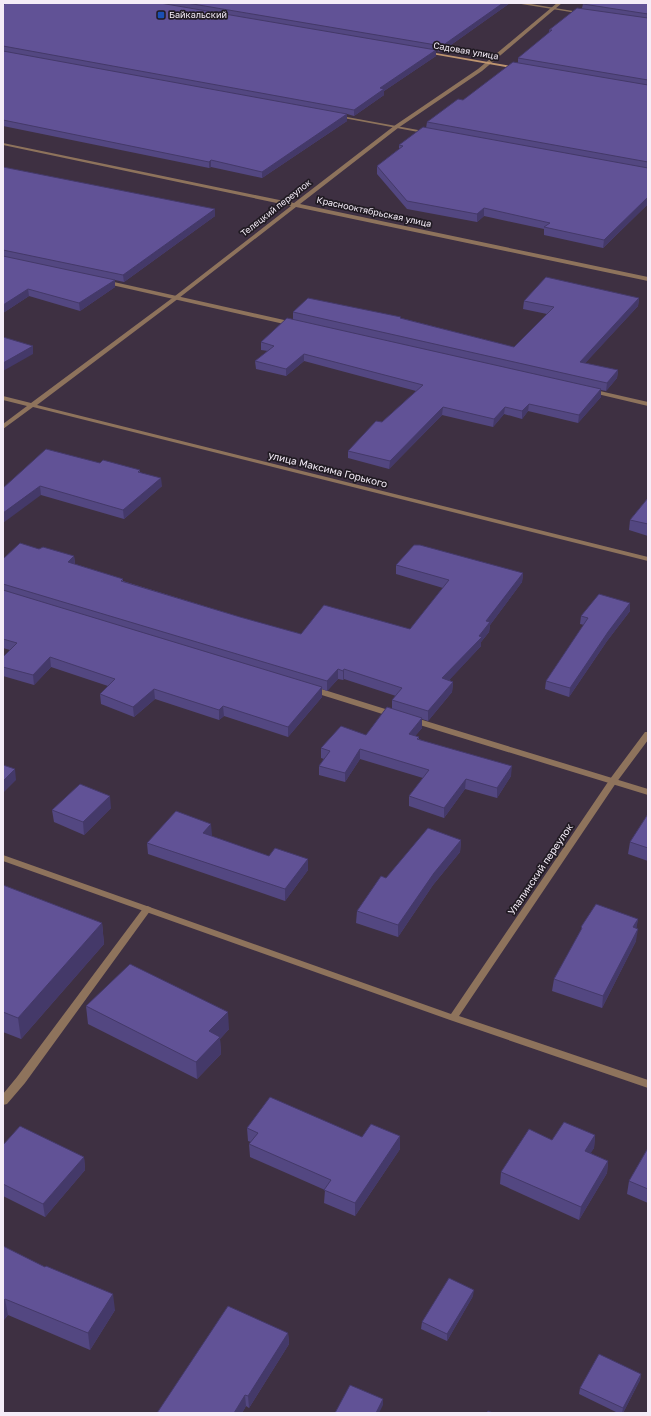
<svg xmlns="http://www.w3.org/2000/svg" width="651" height="1416" font-family="'Golos Text',sans-serif">
  <style>
    .lines { fill: none; stroke-linecap: round; stroke-linejoin: round }
    .lane { fill: #8e735c; fill-rule: evenodd }
    .street { fill: #8e735c; fill-rule: evenodd }
    .secondary { fill: #bf956f; fill-rule: evenodd }
    .wall { fill: #534781 }
    .shaded-wall { fill: #443969 }
    .building { fill: #615296; stroke: #443969 }
    .transit-dot { fill: #1a4fb4; stroke: #211b23; stroke-width: 1.5 }
    .labels { text-anchor: middle; stroke-width: 3.5; stroke-linejoin: round; paint-order: stroke }
    .far-poi-label { font-size: 9px; fill: #f4ecf7; stroke: #211b23; text-anchor: start }
    .far-street-label { font-size: 9px; fill: #f4ecf7; stroke: #211b23 }
    .street-label { font-size: 10px; fill: #f4ecf7; stroke: #211b23 }
  </style>
  <rect width="100%" height="100%" fill="#3e3042"/>
  <g class="lines">
    <g class="lane">
      <path d="M515,3H525L585,13L583,14Z"/>
      <path d="M336,115L429,132L431,133L429,134L338,117H336Z"/>
      <path d="M105,280L293,322L296,324L293,326L103,283L102,282Z"/>
      <path d="M591,389L648,402V406L589,392V390Z"/>
      <path d="M309,687H315L398,713L399,715L395,717H392L309,691L308,689Z"/>
      <path d="M410,718H416L648,789V795L410,722L409,720Z"/>
      <path d="M147,906L150,907L152,909L150,911L25,1083L7,1104L3,1105V1094L17,1077L144,907Z"/>
    </g>
    <g class="street">
      <path d="M557,3H562L482,71L398,128L300,204L648,277V281L296,207L179,298L37,405L648,557V561L33,407L3,429V424L27,406L3,400V396L31,403L175,296L291,206L3,145V143L294,203L394,126L478,69Z"/>
      <path d="M645,732H648V740L616,783L459,1016L648,1080V1088L450,1020L3,861V855L451,1014L610,779Z"/>
    </g>
    <path class="secondary" d="M424,51L517,67L519,68L517,69L426,53H424Z"/>
  </g>
  <g class="wall">
    <path d="M3,3H510L441,52L436,51V56L384,91V95L354,116L347,114V121L262,178L211,167L209,168L3,126Z"/>
    <path d="M648,3V204L603,248L544,235V229L484,216L477,222L407,209L377,174V166L399,149V145L426,128L427,122L463,100L518,63V58L549,33V30L582,8L583,4Z"/>
    <path d="M3,167L215,216L124,282L115,280V287L80,311L29,296L3,313Z"/>
    <path d="M639,298L638,306L585,363L618,370L617,378L606,391L601,390V397L578,423L528,411L522,419L504,414L493,427L442,415L389,469L348,458V451L382,422L416,391L304,361L286,376L256,369L255,361L268,351L261,350V342L293,320V312L401,317V318L514,347L547,314L523,309L524,301Z"/>
    <path d="M100,463L140,470V472L162,486L124,519L41,495L3,488Z"/>
    <path d="M648,498V536L629,530L630,520Z"/>
    <path d="M39,549L74,556L75,564L123,579V581L240,617L301,634L410,629L443,588L396,574V565L523,573L522,582L490,625L489,632L481,642V646L449,680L453,682L452,692L428,721L422,719V728L415,736L419,737V739L511,776L497,798L465,789L444,818L409,806V796L423,778L360,759L345,782L319,775V766L324,759L321,758V748L366,735L392,709V700L396,696L344,679L343,680L338,679L327,691L322,689V697L288,737L224,716L219,720L155,699L134,717L101,704L100,694L108,686L51,667L34,685L3,676V657L10,650L3,648V559Z"/>
    <path d="M630,611L607,641L569,697L545,689L546,681L584,625L580,624L581,616Z"/>
    <path d="M111,808L84,835L54,822L52,810Z"/>
    <path d="M648,814V861L628,854L630,842Z"/>
    <path d="M212,835L211,836L308,870L285,901L148,854L147,843Z"/>
    <path d="M461,840L460,852L433,885L398,937L356,923L357,911L386,878Z"/>
    <path d="M3,885L102,923L104,944L21,1039L3,1032Z"/>
    <path d="M638,919L636,928V941L602,1008L552,991L554,979L581,931V927Z"/>
    <path d="M86,1006L229,1029L220,1039L221,1054L197,1079L88,1024Z"/>
    <path d="M247,1128L362,1137L400,1149L355,1216L324,1203L325,1190L250,1157L249,1144L251,1142L248,1141Z"/>
    <path d="M595,1135L594,1148L590,1153L608,1161L607,1173L579,1220L500,1184L501,1172L552,1140Z"/>
    <path d="M3,1145L84,1157L85,1170L45,1217L3,1196Z"/>
    <path d="M648,1148V1203L627,1194L629,1181Z"/>
    <path d="M3,1246L115,1310L90,1350L8,1315L3,1321Z"/>
    <path d="M473,1296L447,1341L421,1329L422,1322Z"/>
    <path d="M288,1333L289,1344L249,1408L246,1406L242,1413H157Z"/>
    <path d="M641,1374L640,1380L623,1413H618L579,1394L580,1388Z"/>
  </g>
  <g class="shaded-wall">
    <path d="M503,3H510L441,52L442,46Z"/>
    <path d="M436,50V56L384,91V95L354,116V110L380,88Z"/>
    <path d="M347,114V121L262,178V172Z"/>
    <path d="M211,160V167L209,168V162Z"/>
    <path d="M648,197V204L603,248L604,240Z"/>
    <path d="M484,208V216L477,222V214Z"/>
    <path d="M215,209V216L124,282L123,275Z"/>
    <path d="M115,280V287L80,311L79,303Z"/>
    <path d="M28,289L29,296L3,313V305Z"/>
    <path d="M639,298L638,306L579,370L580,362Z"/>
    <path d="M33,346V354L3,371V363Z"/>
    <path d="M304,354V361L286,376V369Z"/>
    <path d="M618,370L617,378L606,391L607,383Z"/>
    <path d="M601,389V397L578,423L579,415Z"/>
    <path d="M529,404L528,411L522,419V411Z"/>
    <path d="M443,407L442,415L389,469L390,461Z"/>
    <path d="M505,407L504,414L493,427L494,419Z"/>
    <path d="M161,478L162,486L124,519L123,510Z"/>
    <path d="M40,486L41,495L3,523V513Z"/>
    <path d="M74,556L75,566L68,562Z"/>
    <path d="M523,573L522,582L490,625L489,632L481,642V646L442,688V678Z"/>
    <path d="M630,603V611L607,641L569,697L570,688L608,632Z"/>
    <path d="M50,657L51,667L34,685L33,675Z"/>
    <path d="M338,669V679L327,691V681Z"/>
    <path d="M344,669V679L343,680V671Z"/>
    <path d="M453,682L452,692L428,721V711Z"/>
    <path d="M322,687V697L288,737V727Z"/>
    <path d="M154,689L155,699L134,717L133,707Z"/>
    <path d="M223,706L224,716L219,720V710Z"/>
    <path d="M422,718V728L409,743V734Z"/>
    <path d="M360,749V759L345,782V773Z"/>
    <path d="M512,766L511,776L497,798V788Z"/>
    <path d="M15,769L16,780L3,793V781Z"/>
    <path d="M466,779L465,789L444,818V808Z"/>
    <path d="M110,796L111,808L84,835L83,822Z"/>
    <path d="M211,824L212,835L203,844V833Z"/>
    <path d="M461,840L460,852L433,885L398,937V925L434,873Z"/>
    <path d="M308,859V870L285,901V889Z"/>
    <path d="M638,919L636,931L633,927Z"/>
    <path d="M102,923L104,944L21,1039L18,1018Z"/>
    <path d="M638,929L636,941L602,1008L603,996Z"/>
    <path d="M228,1012L229,1029L220,1039L221,1054L197,1079L196,1062L209,1031Z"/>
    <path d="M595,1135L594,1148L584,1164L585,1151Z"/>
    <path d="M400,1136V1149L355,1216V1203Z"/>
    <path d="M84,1157L85,1170L45,1217L43,1204Z"/>
    <path d="M608,1161L607,1173L579,1220L581,1207Z"/>
    <path d="M474,1290L473,1296L447,1341V1334Z"/>
    <path d="M113,1294L115,1310L90,1350L88,1333Z"/>
    <path d="M5,1299L8,1315L3,1321V1301Z"/>
    <path d="M288,1333L289,1344L249,1408L248,1396Z"/>
    <path d="M641,1374L640,1380L623,1413H622L623,1408Z"/>
    <path d="M245,1395L246,1406L242,1413H234Z"/>
    <path d="M383,1399V1405L379,1413H376Z"/>
  </g>
  <g class="building">
    <path d="M6,3H160L436,50L380,88L384,89L354,110L3,46V5Z"/>
    <path d="M187,3H503L442,46Z"/>
    <path d="M584,3H648V14L583,4Z"/>
    <path d="M577,8L648,18V80L518,58L552,30H549Z"/>
    <path d="M3,51L347,114L262,172L211,160L209,162L3,120Z"/>
    <path d="M513,62L648,85V162L427,122L458,99L463,100Z"/>
    <path d="M423,127L648,168V197L604,240L544,227L550,223L484,208L477,214L407,201L377,166L403,146L399,145Z"/>
    <path d="M3,167L215,209L123,275L3,250Z"/>
    <path d="M3,256L115,280L79,303L28,289L3,305Z"/>
    <path d="M546,277L639,298L580,362L618,370L607,383L293,312L308,298L401,317L400,318L514,347L554,307L524,301Z"/>
    <path d="M287,318L601,389L579,415L529,404L522,411L505,407L494,419L443,407L390,461L348,451L376,421L382,422L423,385L304,354L286,369L255,361L274,346L261,342Z"/>
    <path d="M3,337L33,346L3,363Z"/>
    <path d="M46,449L100,463L103,460L140,470L138,472L161,478L123,510L40,486L3,513V488Z"/>
    <path d="M648,498V524L630,520Z"/>
    <path d="M20,543L39,549L43,547L74,556L68,562L123,579L121,581L240,617L301,634L324,605L410,629L449,580L396,565L414,545H420L523,573L486,621L490,622L479,636L482,637L442,678L453,682L428,711L392,700L402,688L344,669L343,671L338,669L327,681L3,584V559Z"/>
    <path d="M3,590L322,687L288,727L223,706L219,710L154,689L133,707L100,694L115,679L50,657L33,675L3,667V657L17,643L3,639Z"/>
    <path d="M599,594L630,603L608,632L570,688L546,681L588,618L581,616Z"/>
    <path d="M387,707L422,718L409,734L419,737L417,739L512,766L497,788L466,779L444,808L409,796L429,770L360,749L345,773L319,766L330,751L321,748L341,726L366,735Z"/>
    <path d="M3,765L15,769L3,781Z"/>
    <path d="M80,784L110,796L83,822L52,810Z"/>
    <path d="M176,811L211,824L203,833L269,856L275,848L308,859L285,889L147,843Z"/>
    <path d="M648,814V848L630,842Z"/>
    <path d="M428,828L461,840L434,873L398,925L357,911L381,876L386,878Z"/>
    <path d="M3,885L102,923L18,1018L3,1012Z"/>
    <path d="M596,904L638,919L633,927L638,929L603,996L554,979L582,928L581,927Z"/>
    <path d="M130,964L228,1012L209,1031L220,1037L196,1062L86,1006Z"/>
    <path d="M270,1097L362,1137L371,1124L400,1136L355,1203L324,1190L331,1180L249,1144L258,1133L247,1128Z"/>
    <path d="M564,1122L595,1135L585,1151L608,1161L581,1207L501,1172L529,1129L552,1140Z"/>
    <path d="M20,1126L84,1157L43,1204L3,1184V1145Z"/>
    <path d="M648,1148V1189L629,1181Z"/>
    <path d="M3,1246L45,1267L46,1266L113,1294L88,1333L5,1299L3,1301Z"/>
    <path d="M449,1278L474,1290L447,1334L422,1322Z"/>
    <path d="M228,1306L288,1333L248,1396L245,1395L234,1413H157Z"/>
    <path d="M599,1354L641,1374L623,1408L580,1388Z"/>
    <path d="M350,1385L383,1399L376,1413H377H335Z"/>
    <path d="M488,1411L493,1413H487Z"/>
  </g>
  <rect class="transit-dot" x="157" y="11" width="8" height="8" rx="2"/>
  <g class="labels">
    <g class="far-poi-label">
      <text x="169" y="18">Байкальский</text>
    </g>
    <g class="far-street-label">
      <text transform="translate(466 51) rotate(10)" y="3">Садовая улица</text>
      <text transform="translate(276 208) rotate(-38)" y="3">Телецкий переулок</text>
      <text transform="translate(374 212) rotate(12)" y="3">Краснооктябрьская улица</text>
    </g>
    <g class="street-label">
      <text transform="translate(328 469) rotate(14)" y="4">улица Максима Горького</text>
      <text transform="translate(540 869) rotate(-56)" y="4">Улалинский переулок</text>
    </g>
  </g>
  <rect width="651" height="1416" fill="none" stroke="#f4ecf7" stroke-width="8"/>
</svg>
